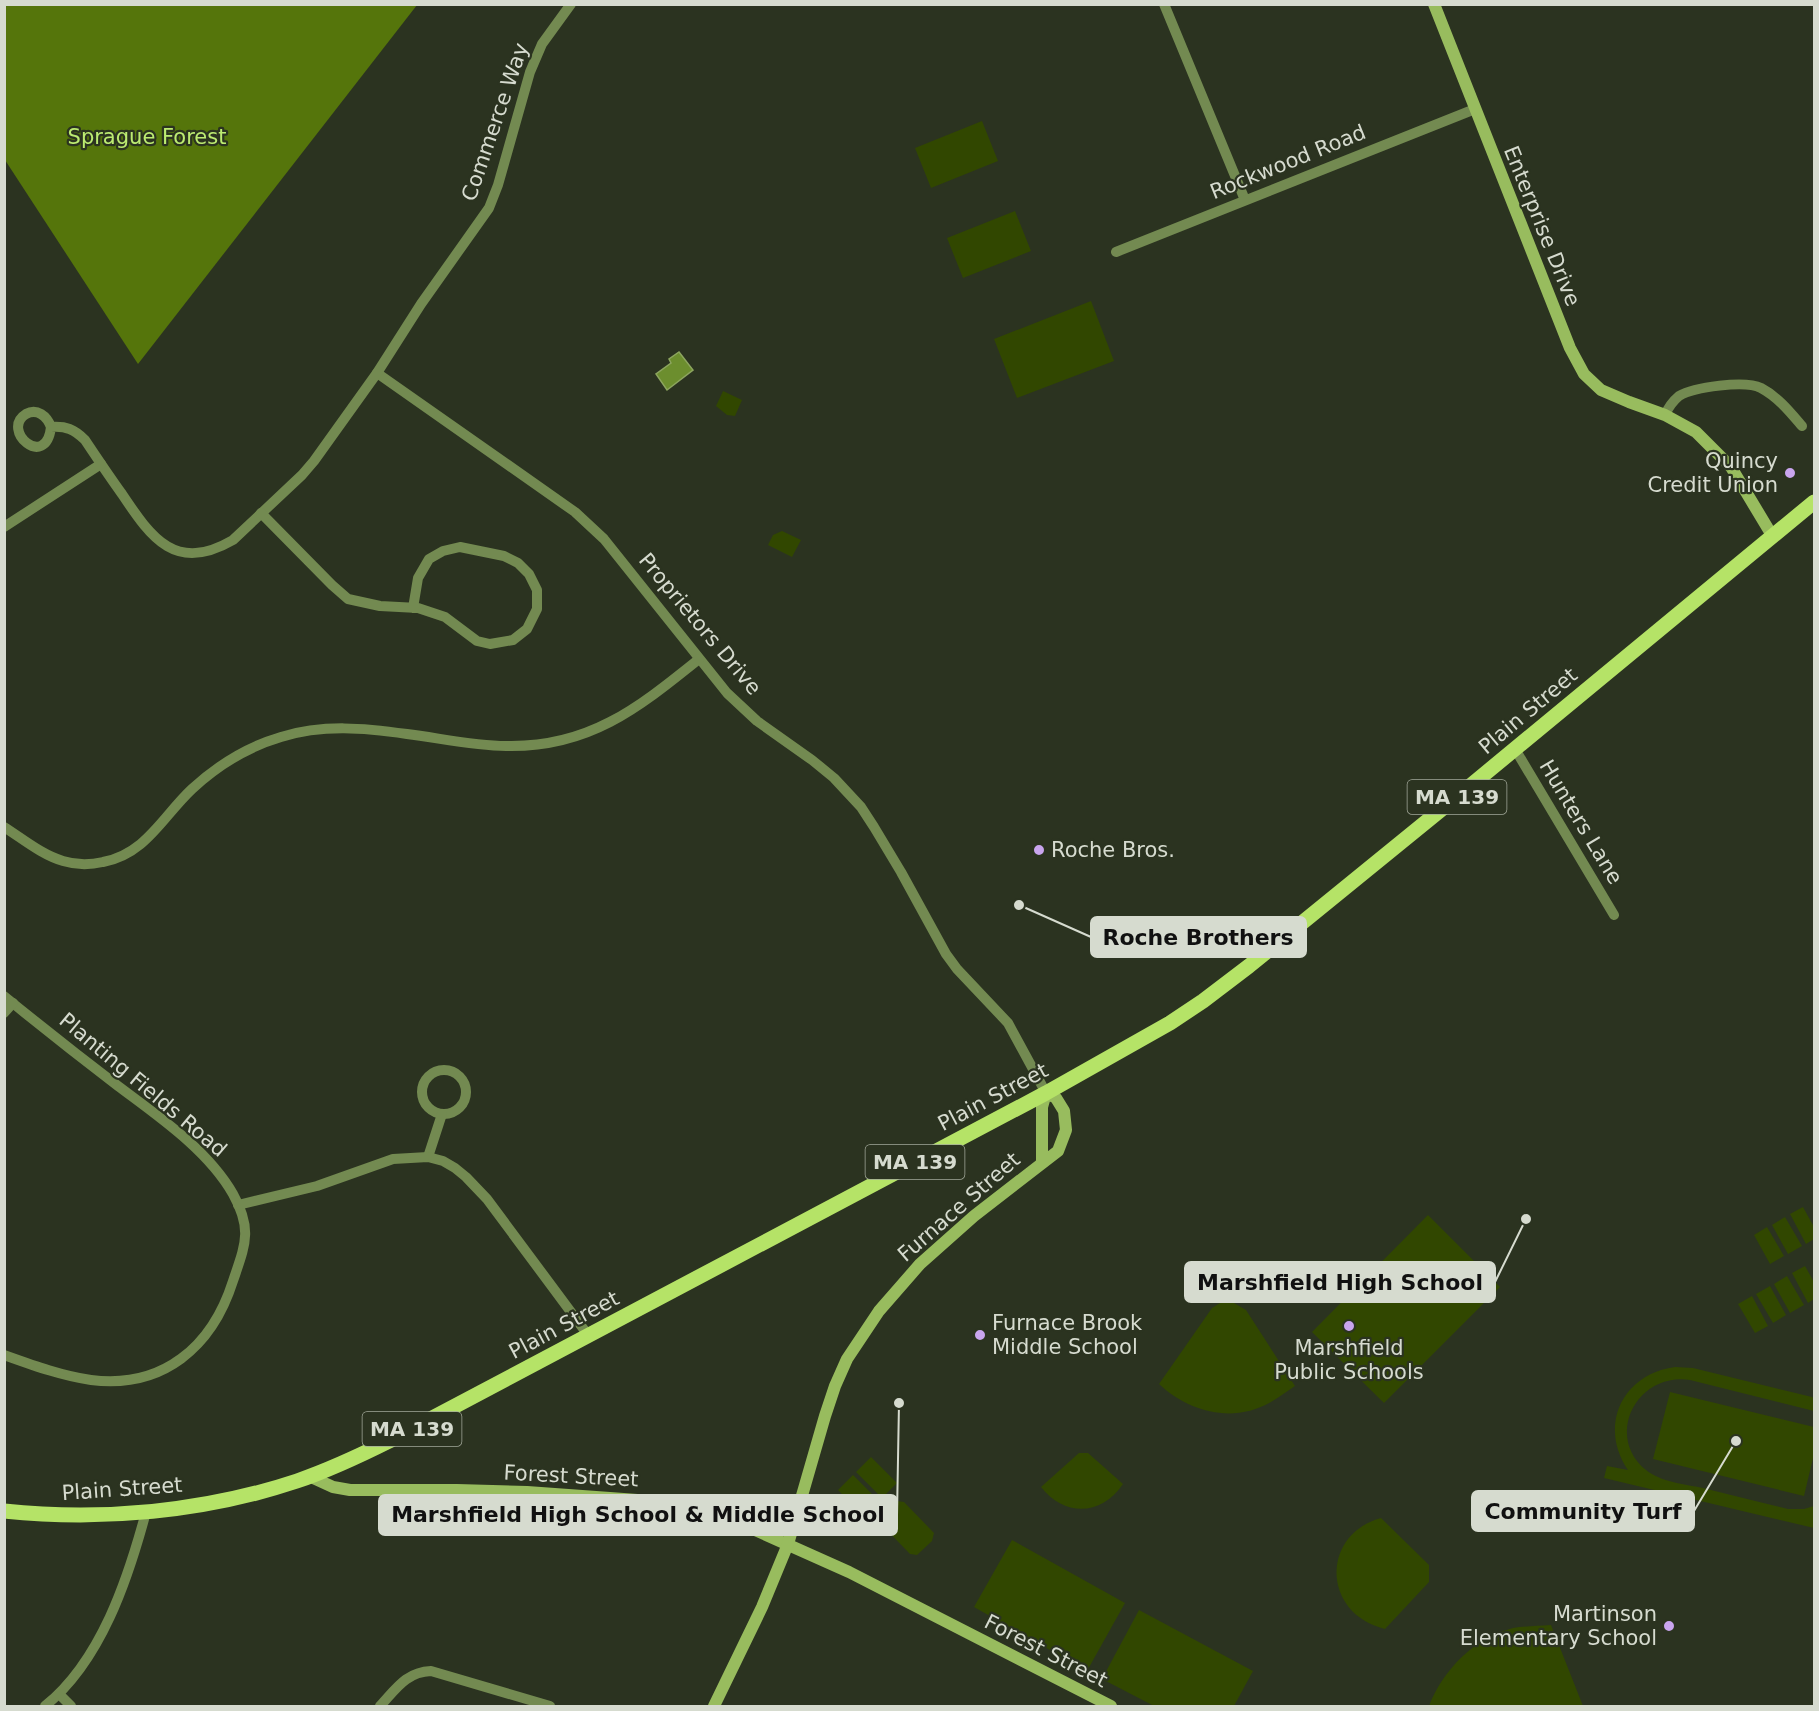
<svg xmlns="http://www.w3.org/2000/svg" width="1819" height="1711" font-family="'DejaVu Sans',sans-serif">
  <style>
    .green { fill: #314700 }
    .forest { fill: #55750b }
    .water { fill: #6c8e2e; stroke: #8ca55e; stroke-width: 1.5 }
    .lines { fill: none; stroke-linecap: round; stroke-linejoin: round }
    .street { stroke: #738a51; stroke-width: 10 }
    .secondary { stroke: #98bc5e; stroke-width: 12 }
    .primary { stroke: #b5e367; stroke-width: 15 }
    .poi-dot { fill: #c9a5ee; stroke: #2b3320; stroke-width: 2 }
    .labels { text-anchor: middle; stroke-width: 4.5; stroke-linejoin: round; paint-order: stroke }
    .shield { fill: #2b3320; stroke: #a3a99a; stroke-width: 1.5 }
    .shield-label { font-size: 20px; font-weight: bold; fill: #d6dbcf }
    .street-label { font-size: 21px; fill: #d6dbcf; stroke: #2b3320 }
    .park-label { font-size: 21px; fill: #bceb71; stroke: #2b3320 }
    .poi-label { font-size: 21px; fill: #d6dbcf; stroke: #2b3320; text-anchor: end }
    .leader { fill: none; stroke: #d6dbcf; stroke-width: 2 }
    .callout-dot { fill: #d6dbcf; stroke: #2b3320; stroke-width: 2 }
    .callout { fill: #d6dbcf; stroke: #d6dbcf; stroke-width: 2 }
    .callout-label { font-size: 22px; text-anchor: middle; font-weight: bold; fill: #111 }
  </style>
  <rect width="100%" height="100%" fill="#2b3320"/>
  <g class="green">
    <path d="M982,121L998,161L931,188L915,148Z"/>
    <path d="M1015,211L1031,251L963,278L947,238Z"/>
    <path d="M1091,301L1114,361L1017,398L994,339Z"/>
    <path d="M723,391L742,400L735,416L727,415L716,406Z"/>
    <path d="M782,531L801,540L792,557L768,545L773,535Z"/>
    <path d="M1803,1207L1814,1227V1239L1806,1244L1790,1214Z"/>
    <path d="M1428,1215L1500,1287L1384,1403L1312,1332Z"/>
    <path d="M1785,1217L1802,1246L1788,1254L1772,1225Z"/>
    <path d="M1767,1227L1784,1256L1770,1264L1754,1235Z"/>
    <path d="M1805,1266L1814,1282V1299L1808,1303L1792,1273Z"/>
    <path d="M1787,1276L1804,1305L1790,1313L1774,1284Z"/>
    <path d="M1770,1286L1786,1315L1773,1323L1756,1294Z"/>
    <path d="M1752,1296L1768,1326L1755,1333L1738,1304Z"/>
    <path d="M1220,1303H1234L1246,1310L1295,1386C1287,1391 1280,1397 1271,1402C1233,1424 1189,1412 1159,1384L1212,1308Z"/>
    <path d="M1675,1367L1693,1368L1812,1397L1814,1398V1411L1690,1380C1637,1372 1604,1436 1646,1470C1661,1482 1684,1484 1703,1488C1731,1495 1759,1502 1788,1509H1804L1814,1506V1528L1604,1478L1607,1466L1628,1470C1598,1426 1622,1374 1675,1367Z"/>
    <path d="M1670,1392L1814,1427V1454L1804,1496L1653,1459Z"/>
    <path d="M1079,1453H1088L1123,1484C1102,1516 1064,1517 1041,1487Z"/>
    <path d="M871,1457L897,1483L882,1498L856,1472Z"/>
    <path d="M853,1475L879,1501L863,1516L838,1490Z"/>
    <path d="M897,1501L904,1502L934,1533L932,1541L917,1555L910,1554L881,1524L882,1515Z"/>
    <path d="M1381,1518L1429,1565V1582L1385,1629C1322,1614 1320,1535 1381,1518Z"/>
    <path d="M1012,1540L1125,1603L1087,1671L974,1607Z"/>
    <path d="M1139,1610L1253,1671L1234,1706H1154L1102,1679Z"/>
    <path d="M1551,1625L1583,1706H1429C1443,1670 1474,1638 1513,1628C1525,1626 1538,1626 1551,1625Z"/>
  </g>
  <path class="forest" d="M4,5L5,4L417,5L138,364L5,160Z"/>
  <path class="water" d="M679,352L693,370L667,390L656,374L671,363L669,359Z"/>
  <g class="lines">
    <g class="street">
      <path d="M1164,4L1245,200"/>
      <path d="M1116,252L1475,109"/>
      <path d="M377,373L575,512L604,539L727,693L757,721L812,760L834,778L861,807L874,827L901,872L946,954L957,969L1008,1023L1046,1093"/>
      <path d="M1665,415C1668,408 1673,401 1679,396C1694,387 1745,380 1761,388C1778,397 1790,412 1802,426"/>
      <path d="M51,427C46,471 0,430 26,414C37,408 47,416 51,427C66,426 74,429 85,440C97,458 109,476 122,494C152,539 176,573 233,540L302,475L314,461L377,373L421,304L489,208L498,185L530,72L542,44L571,4"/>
      <path d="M261,513L332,585L348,599L380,606L418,608L445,617L477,641L490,644L513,640L527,629L537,609V590L529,574L518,563L504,556L460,547L443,551L429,559L418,578L413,608"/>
      <path d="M4,527L101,464"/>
      <path d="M1515,749L1614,915"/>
      <path d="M4,827C23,839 42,855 63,861C76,865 90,865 103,862C146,854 163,816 192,789C218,765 247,747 281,737C323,724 365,728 407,734C439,738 474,746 506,746C589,748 638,708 699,659"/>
      <path d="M4,996C42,1027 80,1057 118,1086C158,1116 208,1150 233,1194C253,1230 245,1245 233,1281C212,1347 163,1389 91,1380C62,1376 32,1365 4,1355"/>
      <path d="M4,1013L13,1003"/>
      <circle cx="444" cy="1092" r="22"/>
      <path d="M428,1157L442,1114"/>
      <path d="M238,1205L317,1186L393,1159L428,1157L443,1161L455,1168L466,1177L487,1199L588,1335"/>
      <path d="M59,1694L71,1706"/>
      <path d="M45,1706C101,1661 128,1579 146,1512"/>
      <path d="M380,1706C396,1689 406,1672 431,1671L550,1706"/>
    </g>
    <g class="secondary">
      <path d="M1434,4L1570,348L1584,374L1601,390L1629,402L1665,415L1696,432L1731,467L1773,537"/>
      <path d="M309,1476L333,1487L350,1490H457L527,1492L665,1502L705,1510L735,1521L849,1572L1111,1706"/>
      <path d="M714,1706L762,1607L788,1544L825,1416L835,1386L847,1359L879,1311L920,1264L974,1216L1058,1151L1066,1130L1064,1111L1056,1098L1046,1093L1042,1107V1163"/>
    </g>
    <path class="primary" d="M4,1511C102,1521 204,1512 297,1481C329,1470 359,1456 389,1441L1046,1093L1170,1023L1203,1001L1249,966L1464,791L1814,502"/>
  </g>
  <g class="poi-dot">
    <circle cx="1790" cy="473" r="6"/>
    <circle cx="1039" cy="850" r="6"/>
    <circle cx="1349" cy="1326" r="6"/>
    <circle cx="980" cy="1335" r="6"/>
    <circle cx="1669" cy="1626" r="6"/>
  </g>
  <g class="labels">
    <g class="shield">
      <rect x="1407.5" y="780" width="99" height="34" rx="4.5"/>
      <rect x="865.5" y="1145" width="99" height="34" rx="4.5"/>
      <rect x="362.5" y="1412" width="99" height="34" rx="4.5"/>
    </g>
    <g class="shield-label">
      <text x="1457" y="804">MA 139</text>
      <text x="915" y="1169">MA 139</text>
      <text x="412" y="1436">MA 139</text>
    </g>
    <g class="street-label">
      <text transform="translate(495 122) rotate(-71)" y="7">Commerce Way</text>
      <text transform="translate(1288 162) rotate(-22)" y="7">Rockwood Road</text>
      <text transform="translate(1542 226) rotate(68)" y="7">Enterprise Drive</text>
      <text transform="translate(700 624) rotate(50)" y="7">Proprietors Drive</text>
      <text transform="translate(1528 711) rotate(-40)" y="7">Plain Street</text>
      <text transform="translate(1581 822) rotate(59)" y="7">Hunters Lane</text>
      <text transform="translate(143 1085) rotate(40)" y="7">Planting Fields Road</text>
      <text transform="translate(993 1097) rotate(-28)" y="7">Plain Street</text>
      <text transform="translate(959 1207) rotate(-41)" y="7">Furnace Street</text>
      <text transform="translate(564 1325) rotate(-28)" y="7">Plain Street</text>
      <text transform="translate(571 1476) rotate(3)" y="7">Forest Street</text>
      <text transform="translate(122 1489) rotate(-4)" y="7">Plain Street</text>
      <text transform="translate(1046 1651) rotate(27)" y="7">Forest Street</text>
    </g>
    <g class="park-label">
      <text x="147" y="144">Sprague Forest</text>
    </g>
    <g class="poi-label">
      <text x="1778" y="468">Quincy<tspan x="1778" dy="24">Credit Union</tspan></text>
      <text x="1051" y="857" text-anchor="start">Roche Bros.</text>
      <text x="992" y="1330" text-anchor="start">Furnace Brook<tspan x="992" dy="24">Middle School</tspan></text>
      <text x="1349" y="1355" text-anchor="middle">Marshfield<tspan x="1349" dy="24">Public Schools</tspan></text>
      <text x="1657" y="1621">Martinson<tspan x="1657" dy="24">Elementary School</tspan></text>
    </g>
  </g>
  <path class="leader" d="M1019 905L1091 937M1526 1219L1495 1282M1736 1441L1694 1511M899 1403L897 1515"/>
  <g class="callout-dot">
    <circle cx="1019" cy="905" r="6"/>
    <circle cx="1526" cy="1219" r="6"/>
    <circle cx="1736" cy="1441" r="6"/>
    <circle cx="899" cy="1403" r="6"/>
  </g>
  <g class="callout">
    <rect x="1091" y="917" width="215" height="40" rx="6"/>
    <rect x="1185" y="1262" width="310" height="40" rx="6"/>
    <rect x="1472" y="1491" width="222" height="40" rx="6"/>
    <rect x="379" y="1495" width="518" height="40" rx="6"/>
  </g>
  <g class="callout-label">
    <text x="1198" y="945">Roche Brothers</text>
    <text x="1340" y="1290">Marshfield High School</text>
    <text x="1583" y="1519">Community Turf</text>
    <text x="638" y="1522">Marshfield High School &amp; Middle School</text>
  </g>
  <rect width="1819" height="1711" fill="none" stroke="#d6dbcf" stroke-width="12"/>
</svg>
